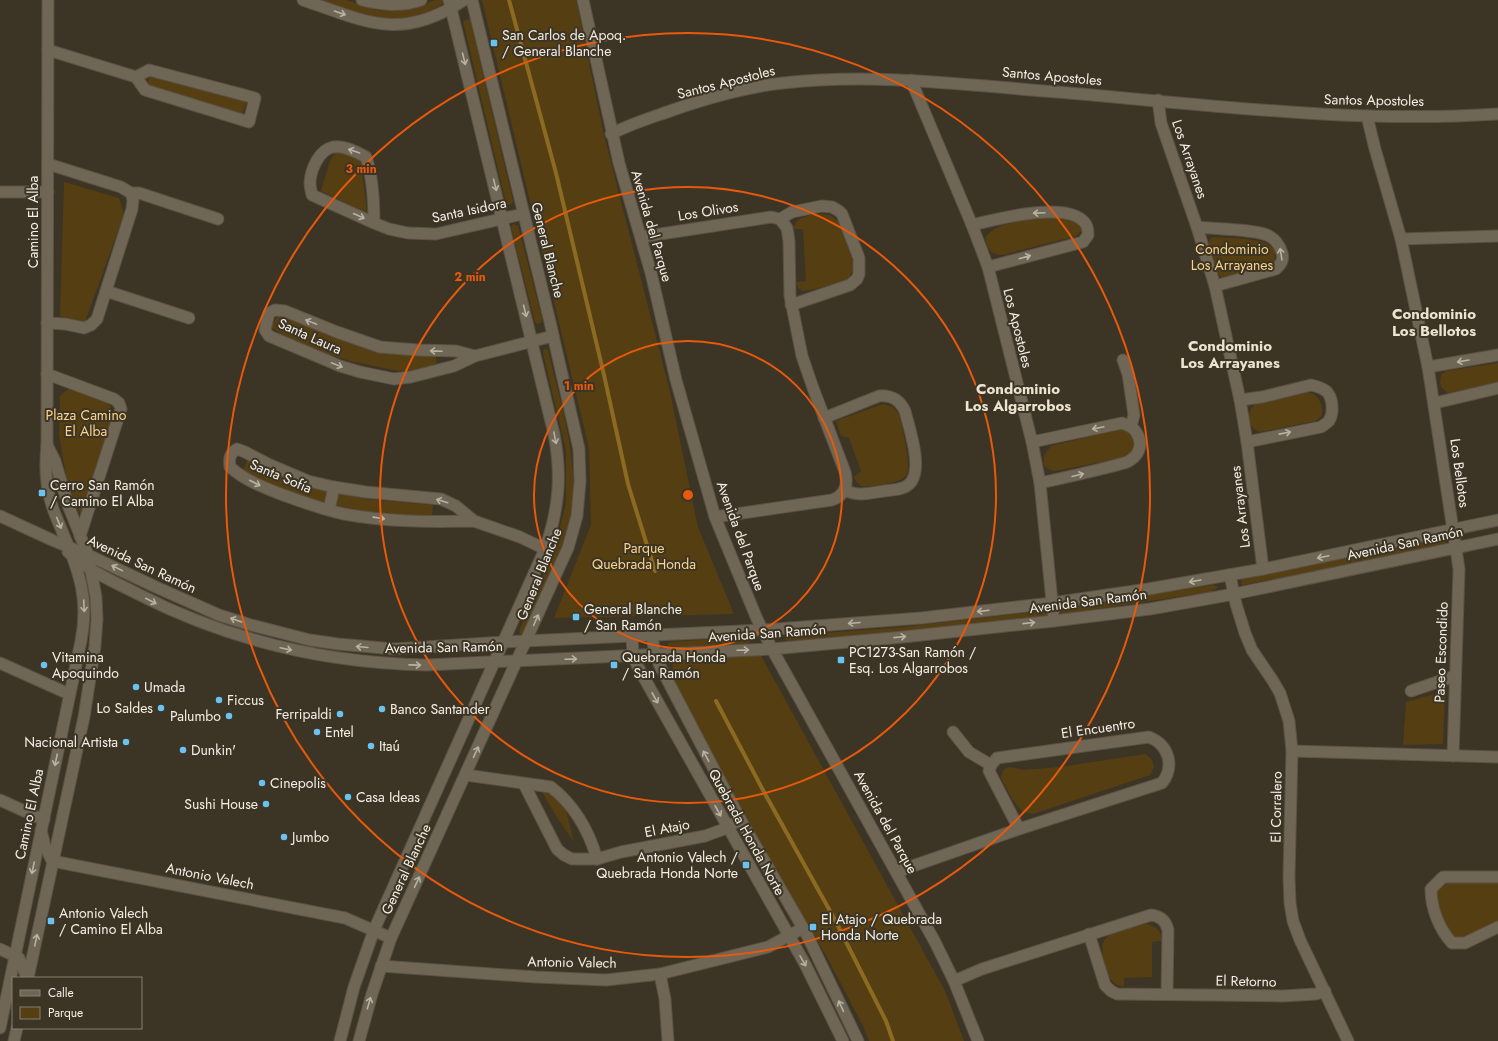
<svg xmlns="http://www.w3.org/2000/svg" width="1498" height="1041" font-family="Jost,sans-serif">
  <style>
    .green { fill: #553f12 }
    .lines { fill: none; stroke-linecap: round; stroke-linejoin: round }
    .stream { stroke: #8c6a22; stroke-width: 4 }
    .minor-casing { stroke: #595245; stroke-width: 13 }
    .tertiary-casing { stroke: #595245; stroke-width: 13 }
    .secondary-casing { stroke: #595245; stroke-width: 13 }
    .minor { stroke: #6f6655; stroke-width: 11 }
    .tertiary { stroke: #6f6655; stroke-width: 11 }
    .secondary { stroke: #6f6655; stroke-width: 11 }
    .oneway { stroke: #b8b1a4 }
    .ring { fill: none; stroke: #e8590c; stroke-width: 2 }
    .poi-dot { fill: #69c3f1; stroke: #3c3425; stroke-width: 1.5 }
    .labels { text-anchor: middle; stroke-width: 4; stroke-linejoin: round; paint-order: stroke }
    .poi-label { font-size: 14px; fill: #f4efe5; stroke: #3c3425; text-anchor: start }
    .street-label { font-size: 14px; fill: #f4efe5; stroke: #3c3425 }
    .park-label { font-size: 14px; fill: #fcd58b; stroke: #3c3425 }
    .neighbourhood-label { font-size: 15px; font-weight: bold; fill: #ede3d0; stroke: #3c3425 }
    .centre { fill: #e8590c; stroke: #3c3425; stroke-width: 2 }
    .ring-label { font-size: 12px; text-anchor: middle; font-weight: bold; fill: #e8590c; stroke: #3c3425; stroke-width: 4; stroke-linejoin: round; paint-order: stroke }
  </style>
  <rect width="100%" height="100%" fill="#3c3425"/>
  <g class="green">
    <path d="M318,0H346L376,10L395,11L414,9L435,0H443V4C435,8 426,13 418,15C385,26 349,9 318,0Z"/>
    <path d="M482,0H576L604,135L670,392L698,527L734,614L554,618L591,525L589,448Z"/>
    <path d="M470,19L513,201L512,204L509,205L506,203L463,21Z"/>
    <path d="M152,71L247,101L242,115L147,85Z"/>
    <path d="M336,152L360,155L367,213L321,191L330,161Z"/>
    <path d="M64,182L119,198L124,214L84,325L60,316Z"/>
    <path d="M817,214L830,215L838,221L852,257L853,269L850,276L844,281L812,290L804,291L799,289L796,282L806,281L803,229H794C795,217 807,216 817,214Z"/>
    <path d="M1046,218L1066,219L1078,222L1082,230L1076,236L1003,255C989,254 989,251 985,238C996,221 1027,220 1046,218Z"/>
    <path d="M513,224L518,226L542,318V322L537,324L535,322L511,227Z"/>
    <path d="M1212,237C1225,238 1265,238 1272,247C1277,252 1275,257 1274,263L1231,277L1222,278L1218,274L1208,244L1210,239Z"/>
    <path d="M278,315L379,351L435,353L437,364L426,369L398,371L350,361L308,348L271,328Z"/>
    <path d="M546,349L548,350C560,403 580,459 571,514C567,538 555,561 546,582C540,597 531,623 522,635L520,634L519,631L548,564L559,532L566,503V450L543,353V350Z"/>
    <path d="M1498,363V382L1449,393C1440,388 1439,385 1441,375L1446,371Z"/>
    <path d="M70,388L108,401L115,417L85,513L80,514L67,482L59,435L60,396Z"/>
    <path d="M1300,393C1303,393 1307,392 1310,393C1319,394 1325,409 1321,416C1320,418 1318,419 1316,421L1260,432C1247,428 1245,412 1256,404Z"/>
    <path d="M883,404L893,407L898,412C902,425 911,462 907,473C906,476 904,478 901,480C895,482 868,488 862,486C857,484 856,481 854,477L861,471L849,438L841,436L836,421Z"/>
    <path d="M1124,428C1136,436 1137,444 1129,457L1054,471C1038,468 1043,455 1051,446Z"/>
    <path d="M248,459L309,486L365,499L433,505L432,515L423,519L386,516L307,499L242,473Z"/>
    <path d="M1443,539L1446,540V544L1444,546L1243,585H1241L1242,579Z"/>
    <path d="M1213,585L1217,586V588L1210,592L1063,614H1061L1060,610L1063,608Z"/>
    <path d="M1043,611L1046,613L1047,615L1044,616C959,629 873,636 787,641L784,639L787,636L903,627Z"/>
    <path d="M744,637L750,639V642L745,644L671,647L668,646V643L671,642Z"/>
    <path d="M759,652L945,991L964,1041H869L863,1026L828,959L694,727L672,680L673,660Z"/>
    <path d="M1445,691L1443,744L1403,745L1406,702Z"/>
    <path d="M1146,754L1152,760L1154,767L1150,775L1033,814L1023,812L1012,799L1001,778L1004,769L1010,767L1023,770L1059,767Z"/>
    <path d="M541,790L548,791L566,810L574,842L556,816Z"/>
    <path d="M1448,880H1498V923L1462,943L1444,934L1432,890Z"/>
    <path d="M1146,924C1155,926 1162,930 1161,941L1152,942V977L1124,978V987C1120,986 1116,985 1113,982C1106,974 1098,948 1105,939C1110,932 1137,925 1146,924Z"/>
  </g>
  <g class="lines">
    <g class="stream">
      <path d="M509,0L556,173L604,375L628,484L655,571"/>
      <path d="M716,701L764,792L835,920L886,1021L893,1041"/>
    </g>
    <defs>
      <g id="minor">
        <path d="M583,0L619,163L651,273L676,380L715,517L757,619L772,649L935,942L954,981L978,1041"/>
        <path d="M48,50L136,77L145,90L249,122L255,98L149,70L136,77"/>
        <path d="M911,80L972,225L988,267L1032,442L1040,483L1054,621"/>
        <path d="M1158,100L1161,123L1197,227L1215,286L1240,400L1247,442L1263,569"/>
        <path d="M1367,116L1375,149L1401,239L1428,367L1459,569L1453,756"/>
        <path d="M611,134C630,124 650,118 670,111C707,98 745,87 783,83C870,73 958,84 1044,91C1195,103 1346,124 1498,114"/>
        <path d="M0,192H48"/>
        <path d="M131,193H139L218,219"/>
        <path d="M780,219L792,212L822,206L832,207L839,211L842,214L859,258V274L857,279L850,285L791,305"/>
        <path d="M374,223C374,201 373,178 366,157C357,152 344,145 333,147C319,150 311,169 310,182C310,186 311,191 312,195L374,223L389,229L408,233L436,234L523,214"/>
        <path d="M972,225C997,219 1068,200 1085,223C1088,226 1088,232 1088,235L1083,242L988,267"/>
        <path d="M1197,227C1213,229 1257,229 1269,236C1275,239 1280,246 1282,253C1284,260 1281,264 1276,269L1215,286"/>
        <path d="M641,237L771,217L780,219L787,228L789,241L790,296L802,356L813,388L845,472C848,484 846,495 832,500L715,517"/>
        <path d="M1401,239L1498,236"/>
        <path d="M106,291L189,318"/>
        <path d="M47,323L65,324L84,328L91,325L97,319L132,209L133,200L131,193L121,187L48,164"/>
        <path d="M475,356L456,351L418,350L380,347L337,332L285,311L275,310L269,313L265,330L269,336L340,366L360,372L394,379L411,377L454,366L475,356L553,336"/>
        <path d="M1123,360L1128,374L1134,415L1131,426"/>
        <path d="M1428,367L1498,355"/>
        <path d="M47,374L114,399L119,403L121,409L80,536"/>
        <path d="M1240,400L1262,397L1311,385C1316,386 1322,388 1326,391C1333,397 1334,413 1329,421C1327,423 1324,425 1321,427L1247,442"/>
        <path d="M1435,403L1498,388"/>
        <path d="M824,418L879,396C891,395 899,399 905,411C909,428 925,472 908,485C902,490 892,490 884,491C870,493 858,497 845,490"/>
        <path d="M1032,442L1122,423C1131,426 1136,429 1139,438C1142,447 1138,456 1129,461C1124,464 1115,465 1109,467C1086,473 1063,478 1040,483"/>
        <path d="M329,510L334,487"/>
        <path d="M474,521C431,522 387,522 344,514C324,510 303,502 283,495C265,488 244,480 230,467C229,459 229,454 237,449L245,452L268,464L308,481L334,487L366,492L441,499L456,506L474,521L520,537L545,549"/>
        <path d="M1230,575L1236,604L1245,633L1252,650L1273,681L1280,693L1289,721L1292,751L1289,877L1290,903L1293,921L1300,940L1348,1041"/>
        <path d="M0,663L69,694"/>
        <path d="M1411,691L1455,676"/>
        <path d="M953,732L969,752L991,765"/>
        <path d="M1292,751L1498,757"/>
        <path d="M466,775L551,787C574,805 589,831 597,859"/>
        <path d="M524,784L557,849L564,855L572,859H597L621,852L705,836L727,828L740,819"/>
        <path d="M0,800L44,820"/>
        <path d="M41,830L45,846L52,861L345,918L391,938"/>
        <path d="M897,873L907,868L1019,829L1162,783C1175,766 1169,745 1149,737L997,758L991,765L989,771L1019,829"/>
        <path d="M1498,877H1443L1431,889C1431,908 1439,929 1452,943H1465L1498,927"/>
        <path d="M1089,934L1105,985L1111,991L1117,994L1283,996L1316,994L1325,991"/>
        <path d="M0,949L19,958L27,978"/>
        <path d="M381,966L536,977L606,980L660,974L768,947L803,928"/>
        <path d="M660,974L665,999L668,1041"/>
        <path d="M954,981L982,969L1151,915C1160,916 1166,921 1168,930L1167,994"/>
      </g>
      <g id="tertiary">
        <path d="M303,0C367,22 401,42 464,0"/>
        <path d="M362,0C382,5 401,7 421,0"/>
        <path d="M0,516L52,540L88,555L158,588L219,615L251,625L310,640L338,644L394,649L504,642L763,630L921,618L1052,603L1148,589L1263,569L1498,520"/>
        <path d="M68,552C76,558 83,565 92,570C106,579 123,586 138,594C228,640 324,663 426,665L772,649L903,637L1054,621L1150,609L1234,594L1498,539"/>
        <path d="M632,636L633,656L638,667L805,964L843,1041"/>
        <path d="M652,636L655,654L660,666L740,819L807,935L858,1041"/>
      </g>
      <g id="secondary">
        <path d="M28,978L84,717L95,646L97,619L96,597L88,555L68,505L55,461L47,445"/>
        <path d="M0,1028L81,641C89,601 80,573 64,536C60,525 54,514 51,502C45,483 45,464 47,444L48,0"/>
        <path d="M14,1041L17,1028"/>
        <path d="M340,1041L354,987L374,930L545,549C559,509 562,475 554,434L449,0"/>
        <path d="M359,1041L372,994L391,938L561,563L568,548L577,516L580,482L579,449L550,322L472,0"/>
      </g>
    </defs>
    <use href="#minor" class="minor-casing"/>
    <use href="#tertiary" class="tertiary-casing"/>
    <use href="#secondary" class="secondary-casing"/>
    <use href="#minor" class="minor"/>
    <use href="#tertiary" class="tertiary"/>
    <use href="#secondary" class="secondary"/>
  </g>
  <defs><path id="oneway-shaft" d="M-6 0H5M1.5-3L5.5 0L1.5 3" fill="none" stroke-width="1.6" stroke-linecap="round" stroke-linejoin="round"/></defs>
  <g class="oneway">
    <use href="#oneway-shaft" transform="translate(340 13) rotate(19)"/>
    <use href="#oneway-shaft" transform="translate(464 59) rotate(76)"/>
    <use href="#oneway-shaft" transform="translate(354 151) rotate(-161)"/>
    <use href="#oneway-shaft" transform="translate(495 185) rotate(76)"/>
    <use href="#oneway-shaft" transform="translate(1039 213) rotate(178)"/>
    <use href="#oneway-shaft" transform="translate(359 216) rotate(24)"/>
    <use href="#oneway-shaft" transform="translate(1281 254) rotate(-99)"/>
    <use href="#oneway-shaft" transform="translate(1025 257) rotate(-16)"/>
    <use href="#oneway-shaft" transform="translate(525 311) rotate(76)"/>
    <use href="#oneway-shaft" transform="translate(311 322) rotate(-158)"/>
    <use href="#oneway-shaft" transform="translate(436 351) rotate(-178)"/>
    <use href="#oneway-shaft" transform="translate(1463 361) rotate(170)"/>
    <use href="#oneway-shaft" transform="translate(337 365) rotate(22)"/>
    <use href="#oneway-shaft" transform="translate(1098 428) rotate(168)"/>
    <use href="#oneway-shaft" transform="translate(1285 433) rotate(-11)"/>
    <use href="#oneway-shaft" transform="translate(555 438) rotate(79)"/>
    <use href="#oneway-shaft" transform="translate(1078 475) rotate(-14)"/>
    <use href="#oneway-shaft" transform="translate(255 483) rotate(27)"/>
    <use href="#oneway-shaft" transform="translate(442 501) rotate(-163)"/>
    <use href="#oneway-shaft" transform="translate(379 518) rotate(8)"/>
    <use href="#oneway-shaft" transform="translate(59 523) rotate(68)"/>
    <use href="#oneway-shaft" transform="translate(1323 557) rotate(168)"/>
    <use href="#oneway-shaft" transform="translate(117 568) rotate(-154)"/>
    <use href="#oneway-shaft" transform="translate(1195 581) rotate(170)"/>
    <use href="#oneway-shaft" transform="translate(151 601) rotate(27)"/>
    <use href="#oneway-shaft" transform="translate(84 606) rotate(87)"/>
    <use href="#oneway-shaft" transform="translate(983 611) rotate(173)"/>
    <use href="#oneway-shaft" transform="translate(236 620) rotate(-161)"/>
    <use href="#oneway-shaft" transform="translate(536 620) rotate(-66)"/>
    <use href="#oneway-shaft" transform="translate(854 623) rotate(175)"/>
    <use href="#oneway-shaft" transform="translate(1029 623) rotate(-6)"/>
    <use href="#oneway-shaft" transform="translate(900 637) rotate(-6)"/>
    <use href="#oneway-shaft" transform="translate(362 647) rotate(-175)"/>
    <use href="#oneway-shaft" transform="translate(286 649) rotate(12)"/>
    <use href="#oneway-shaft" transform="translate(743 650) rotate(-2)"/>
    <use href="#oneway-shaft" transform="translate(571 659) rotate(-2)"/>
    <use href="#oneway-shaft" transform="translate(415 665) rotate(1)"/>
    <use href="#oneway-shaft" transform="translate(655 698) rotate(61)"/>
    <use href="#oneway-shaft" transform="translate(476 752) rotate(-65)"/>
    <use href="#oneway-shaft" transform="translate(706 756) rotate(-118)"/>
    <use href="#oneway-shaft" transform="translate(56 760) rotate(102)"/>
    <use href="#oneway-shaft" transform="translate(718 811) rotate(61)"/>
    <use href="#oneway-shaft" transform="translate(33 868) rotate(102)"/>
    <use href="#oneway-shaft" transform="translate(417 882) rotate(-65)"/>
    <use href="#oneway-shaft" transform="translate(36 940) rotate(-78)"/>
    <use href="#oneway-shaft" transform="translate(803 961) rotate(60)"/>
    <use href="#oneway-shaft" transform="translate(369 1003) rotate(-74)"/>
    <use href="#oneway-shaft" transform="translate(841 1006) rotate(-115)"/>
  </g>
  <g class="ring">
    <circle cx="688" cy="495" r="154"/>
    <circle cx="688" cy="495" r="308"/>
    <circle cx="688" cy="495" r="462"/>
  </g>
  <g class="poi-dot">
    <rect x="490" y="39" width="8" height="8" rx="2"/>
    <rect x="38" y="489" width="8" height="8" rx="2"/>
    <rect x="572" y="613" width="8" height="8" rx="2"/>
    <rect x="837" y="656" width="8" height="8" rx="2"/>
    <circle cx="44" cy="665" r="4"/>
    <rect x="610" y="661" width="8" height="8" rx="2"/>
    <circle cx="136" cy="687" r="4"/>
    <circle cx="219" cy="700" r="4"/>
    <circle cx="161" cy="708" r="4"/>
    <circle cx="382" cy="709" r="4"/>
    <circle cx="340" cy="714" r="4"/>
    <circle cx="229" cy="716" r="4"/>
    <circle cx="317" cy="732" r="4"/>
    <circle cx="126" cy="742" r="4"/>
    <circle cx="371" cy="746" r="4"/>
    <circle cx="183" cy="750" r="4"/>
    <circle cx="262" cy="783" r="4"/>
    <circle cx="348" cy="797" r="4"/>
    <circle cx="266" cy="804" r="4"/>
    <circle cx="284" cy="837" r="4"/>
    <rect x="742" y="861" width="8" height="8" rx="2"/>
    <rect x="47" y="917" width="8" height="8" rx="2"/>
    <rect x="809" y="923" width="8" height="8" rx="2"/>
  </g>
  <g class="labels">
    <g class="poi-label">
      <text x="502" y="40">San Carlos de Apoq.<tspan x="502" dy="16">/ General Blanche</tspan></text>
      <text x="50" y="490">Cerro San Ramón<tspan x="50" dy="16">/ Camino El Alba</tspan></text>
      <text x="584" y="614">General Blanche<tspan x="584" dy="16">/ San Ramón</tspan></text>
      <text x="849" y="657">PC1273-San Ramón /<tspan x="849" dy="16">Esq. Los Algarrobos</tspan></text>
      <text x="52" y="662">Vitamina<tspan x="52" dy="16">Apoquindo</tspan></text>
      <text x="622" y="662">Quebrada Honda<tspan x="622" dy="16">/ San Ramón</tspan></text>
      <text x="144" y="692">Umada</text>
      <text x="227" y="705">Ficcus</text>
      <text x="153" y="713" text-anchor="end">Lo Saldes</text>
      <text x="390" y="714">Banco Santander</text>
      <text x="332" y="719" text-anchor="end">Ferripaldi</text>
      <text x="221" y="721" text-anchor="end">Palumbo</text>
      <text x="325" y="737">Entel</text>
      <text x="118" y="747" text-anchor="end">Nacional Artista</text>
      <text x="379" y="751">Itaú</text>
      <text x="191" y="755">Dunkin'</text>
      <text x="270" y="788">Cinepolis</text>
      <text x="356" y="802">Casa Ideas</text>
      <text x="258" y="809" text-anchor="end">Sushi House</text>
      <text x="292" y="842">Jumbo</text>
      <text x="738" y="862" text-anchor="end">Antonio Valech /<tspan x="738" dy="16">Quebrada Honda Norte</tspan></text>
      <text x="59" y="918">Antonio Valech<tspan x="59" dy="16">/ Camino El Alba</tspan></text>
      <text x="821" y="924">El Atajo / Quebrada<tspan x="821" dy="16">Honda Norte</tspan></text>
    </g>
    <g class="street-label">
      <text transform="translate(1052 76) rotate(5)" y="5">Santos Apostoles</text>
      <text transform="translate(726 82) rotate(-14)" y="5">Santos Apostoles</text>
      <text transform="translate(1374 100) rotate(1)" y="5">Santos Apostoles</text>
      <text transform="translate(1190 159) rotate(71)" y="5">Los Arrayanes</text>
      <text transform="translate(469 210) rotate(-12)" y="5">Santa Isidora</text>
      <text transform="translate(708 211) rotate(-9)" y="5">Los Olivos</text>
      <text transform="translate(33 222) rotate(-90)" y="5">Camino El Alba</text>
      <text transform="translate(652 226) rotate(74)" y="5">Avenida del Parque</text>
      <text transform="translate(548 250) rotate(76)" y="5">General Blanche</text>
      <text transform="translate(1018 328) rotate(76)" y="5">Los Apostoles</text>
      <text transform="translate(310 336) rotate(24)" y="5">Santa Laura</text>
      <text transform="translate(1460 473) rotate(82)" y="5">Los Bellotos</text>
      <text transform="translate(281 476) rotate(23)" y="5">Santa Sofía</text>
      <text transform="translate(1240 507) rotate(-97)" y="5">Los Arrayanes</text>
      <text transform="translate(741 536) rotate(70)" y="5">Avenida del Parque</text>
      <text transform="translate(1405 543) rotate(-12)" y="5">Avenida San Ramón</text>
      <text transform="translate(142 564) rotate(25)" y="5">Avenida San Ramón</text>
      <text transform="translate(539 574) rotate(-68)" y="5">General Blanche</text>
      <text transform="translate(1088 601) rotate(-7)" y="5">Avenida San Ramón</text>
      <text transform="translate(767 633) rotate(-4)" y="5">Avenida San Ramón</text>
      <text transform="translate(444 647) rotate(-1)" y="5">Avenida San Ramón</text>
      <text transform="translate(1441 652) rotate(-88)" y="5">Paseo Escondido</text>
      <text transform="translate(1098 728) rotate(-8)" y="5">El Encuentro</text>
      <text transform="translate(1276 807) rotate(-89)" y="5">El Corralero</text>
      <text transform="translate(29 814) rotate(-78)" y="5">Camino El Alba</text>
      <text transform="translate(886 822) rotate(61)" y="5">Avenida del Parque</text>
      <text transform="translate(667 828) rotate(-11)" y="5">El Atajo</text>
      <text transform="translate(747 832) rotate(61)" y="5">Quebrada Honda Norte</text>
      <text transform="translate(406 869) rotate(-65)" y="5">General Blanche</text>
      <text transform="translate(210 876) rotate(11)" y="5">Antonio Valech</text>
      <text transform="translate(572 962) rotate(1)" y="5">Antonio Valech</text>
      <text transform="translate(1246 981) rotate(1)" y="5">El Retorno</text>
    </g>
    <g class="park-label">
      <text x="1232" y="254">Condominio<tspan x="1232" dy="16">Los Arrayanes</tspan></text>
      <text x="86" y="420">Plaza Camino<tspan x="86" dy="16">El Alba</tspan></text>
      <text x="644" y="553">Parque<tspan x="644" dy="16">Quebrada Honda</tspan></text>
    </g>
    <g class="neighbourhood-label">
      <text x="1434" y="319">Condominio<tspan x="1434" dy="17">Los Bellotos</tspan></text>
      <text x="1230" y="351">Condominio<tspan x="1230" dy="17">Los Arrayanes</tspan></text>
      <text x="1018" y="394">Condominio<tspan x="1018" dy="17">Los Algarrobos</tspan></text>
    </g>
  </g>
  <circle cx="688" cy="495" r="6" class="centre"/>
  <g class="ring-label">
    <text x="361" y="173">3 min</text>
    <text x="470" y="281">2 min</text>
    <text x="579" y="390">1 min</text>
  </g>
  <rect x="12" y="977" width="130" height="52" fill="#3c3425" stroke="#867f72"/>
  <rect x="20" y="990" width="20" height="6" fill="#6f6655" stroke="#867f72"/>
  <text x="48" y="997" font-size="12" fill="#f4efe5">Calle</text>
  <rect x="20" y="1007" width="20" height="12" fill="#553f12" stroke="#867f72"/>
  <text x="48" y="1017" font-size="12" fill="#f4efe5">Parque</text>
</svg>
